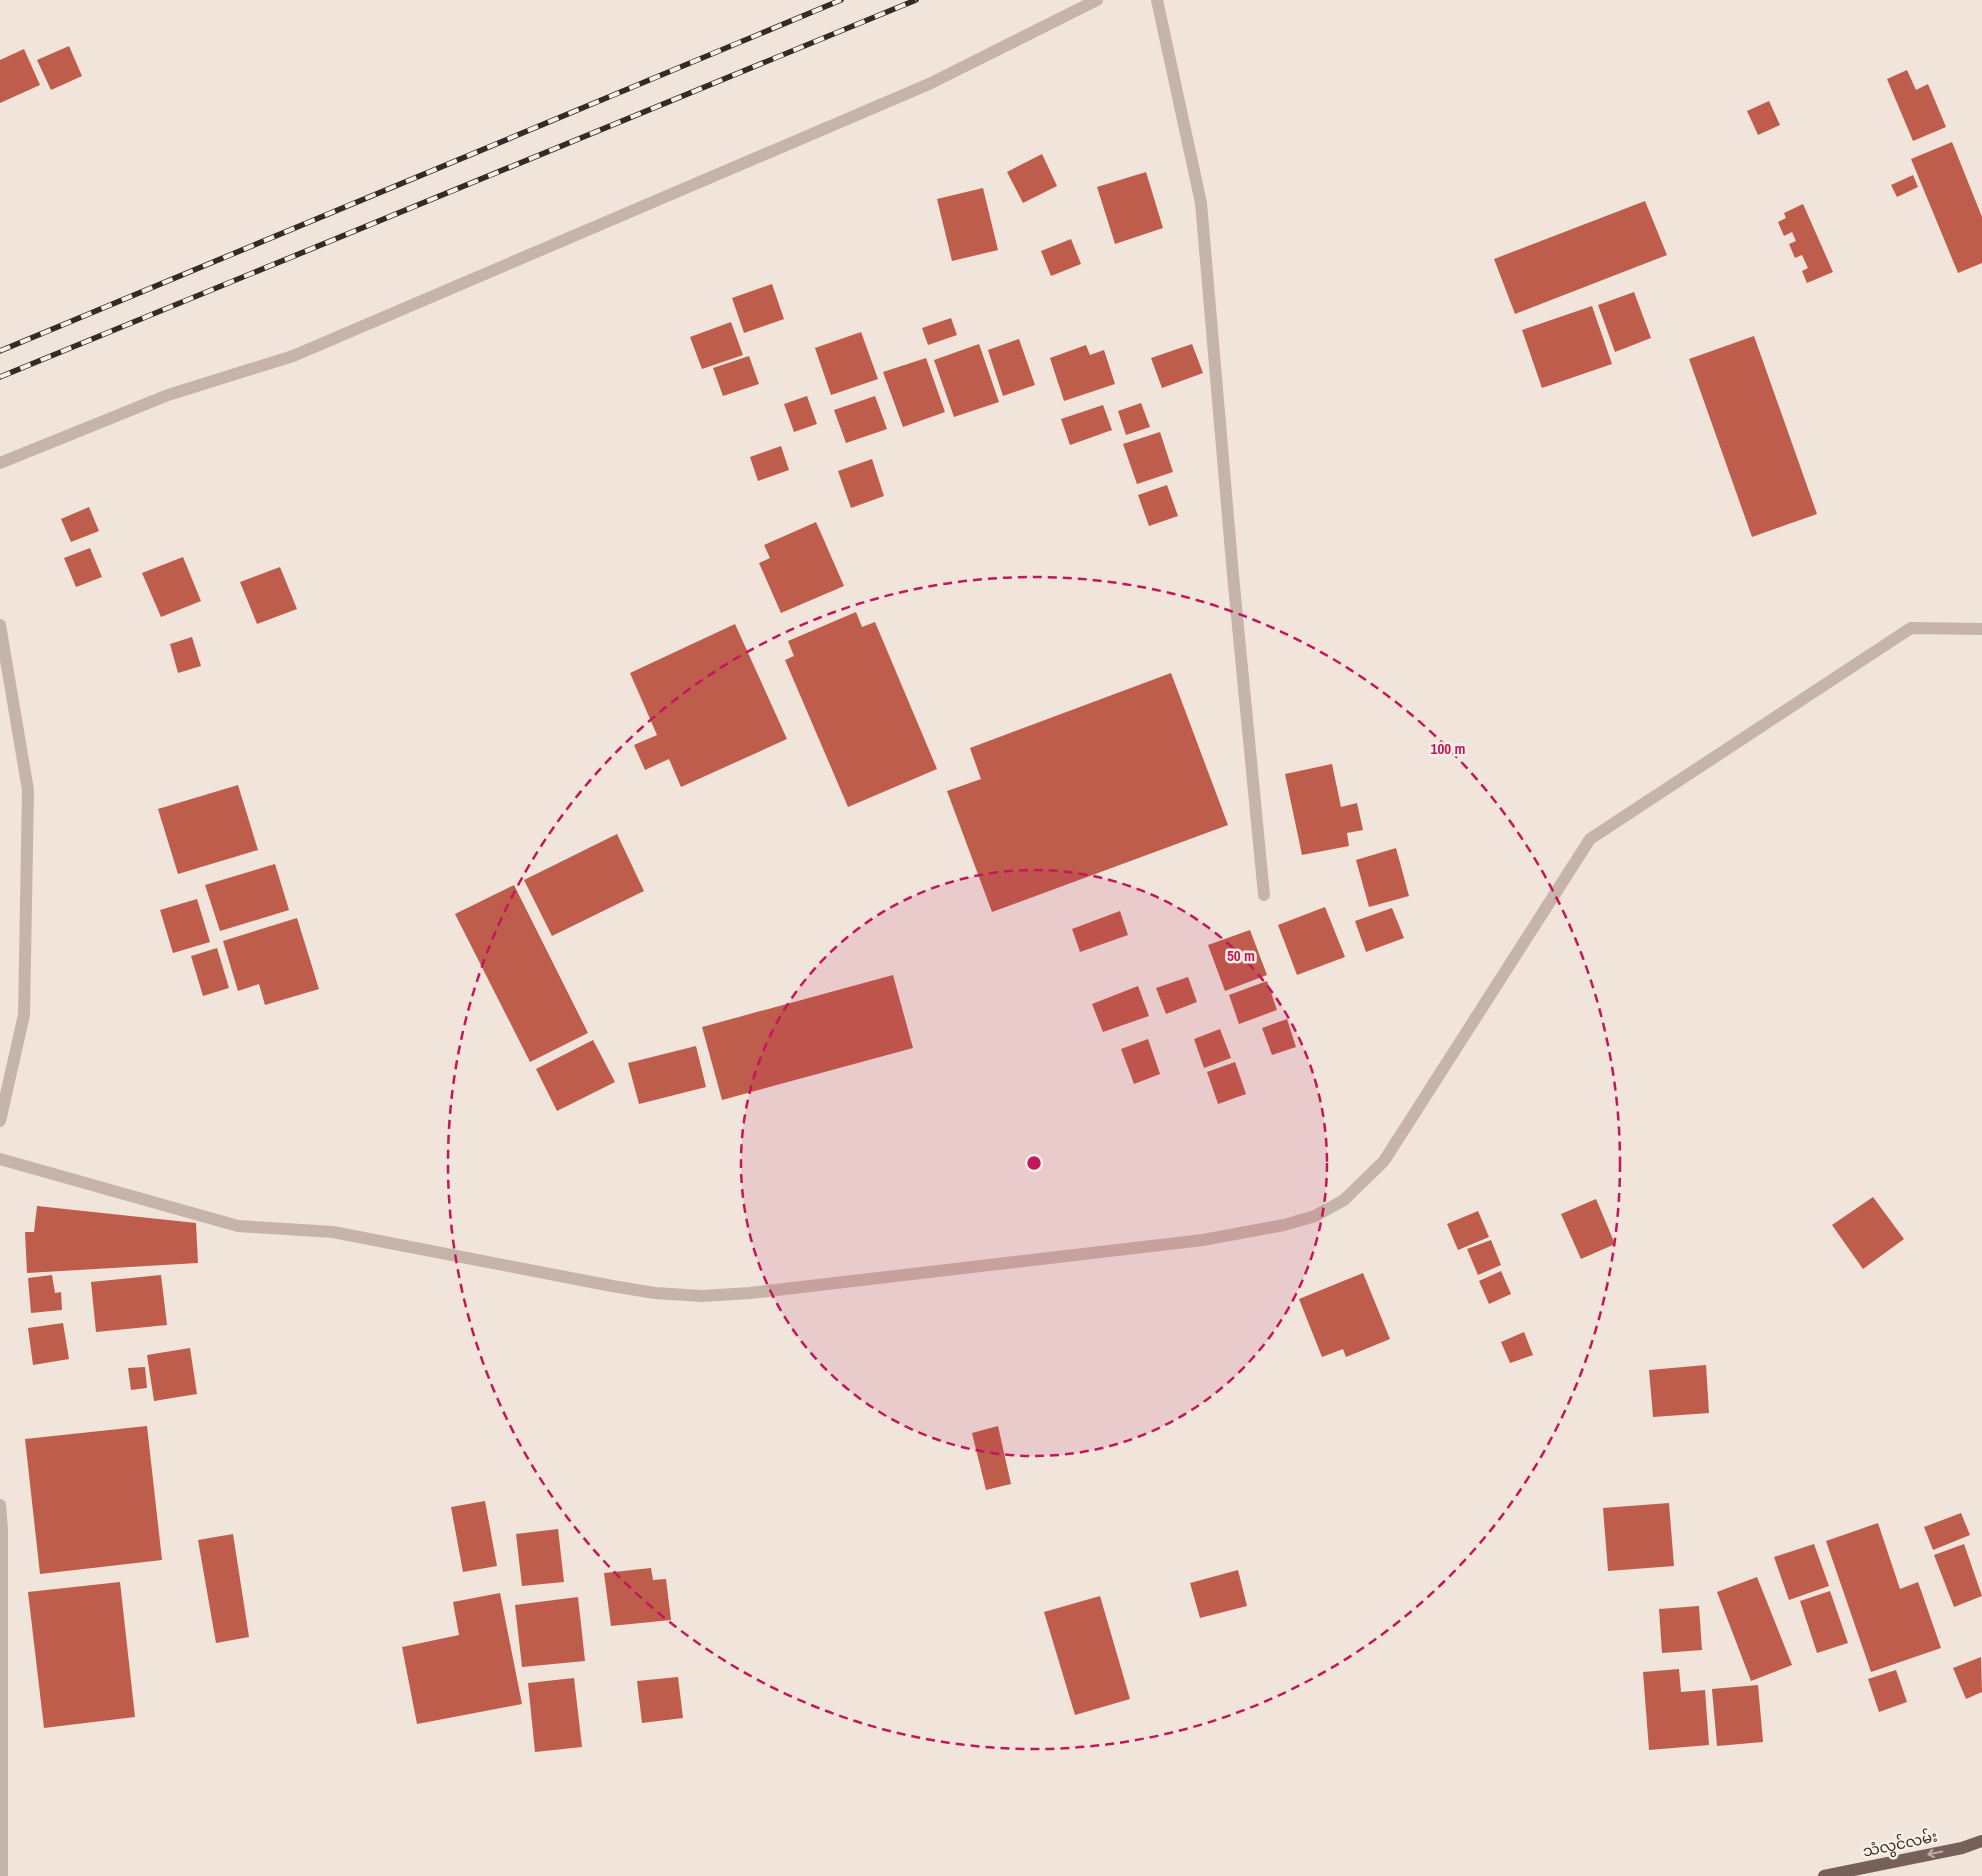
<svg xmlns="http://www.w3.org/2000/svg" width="1982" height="1876" font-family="'Archivo Narrow','Noto Sans Myanmar',sans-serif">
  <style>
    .building { fill: #be5d4b }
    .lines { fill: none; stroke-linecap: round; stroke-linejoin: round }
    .minor { stroke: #c7b4a8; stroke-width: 12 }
    .major { stroke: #75615a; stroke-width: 12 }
    .rail-casing { stroke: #342b28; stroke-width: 5.5 }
    .rail { stroke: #f8efe7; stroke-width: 4; stroke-dasharray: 11; stroke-linecap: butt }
    .oneway { stroke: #bdafa8 }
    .ring { fill: none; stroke: #c2185b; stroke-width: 2.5; stroke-dasharray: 9 6 }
    .labels { text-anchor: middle; stroke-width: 5; stroke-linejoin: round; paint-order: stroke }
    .street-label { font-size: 15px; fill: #342b28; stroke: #f8efe7 }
    .centre { fill: #c2185b; stroke: #f8efe7; stroke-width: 2.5 }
    .ring-label { font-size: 15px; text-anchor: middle; font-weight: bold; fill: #c2185b; stroke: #f8efe7; stroke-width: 5; stroke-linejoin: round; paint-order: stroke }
  </style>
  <rect width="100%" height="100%" fill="#f0e4db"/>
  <g class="building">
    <path d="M69,46L82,76L51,90L37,60Z"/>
    <path d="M24,49L40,85L0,103V60Z"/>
    <path d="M1907,70L1916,90L1928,84L1946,127L1913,141L1887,79Z"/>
    <path d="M1769,101L1780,125L1758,135L1747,111Z"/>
    <path d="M1952,142L1982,217V263L1958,273L1911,159Z"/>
    <path d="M1042,154L1057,186L1023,203L1007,172Z"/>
    <path d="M1146,172L1163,228L1115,244L1097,187Z"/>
    <path d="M1913,175L1918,187L1897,197L1891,185Z"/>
    <path d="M983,188L998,250L952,261L937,199Z"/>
    <path d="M1645,201L1667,255L1515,314L1494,259Z"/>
    <path d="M1803,204L1833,272L1807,283L1802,271L1808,268L1802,255L1795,258L1789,244L1796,241L1792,232L1784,236L1778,222L1786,218L1784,213Z"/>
    <path d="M1071,239L1081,264L1051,276L1041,251Z"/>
    <path d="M772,284L784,319L744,333L732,298Z"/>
    <path d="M1634,292L1651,338L1615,352L1598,305Z"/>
    <path d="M1592,306L1612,364L1542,388L1522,330Z"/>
    <path d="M951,318L957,335L928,345L922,328Z"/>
    <path d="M731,322L743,355L702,369L690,337Z"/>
    <path d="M861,332L878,379L831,395L815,348Z"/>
    <path d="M1754,336L1817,514L1752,537L1689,359Z"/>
    <path d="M1019,339L1035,385L1003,396L988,350Z"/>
    <path d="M979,344L999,402L954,417L934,360Z"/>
    <path d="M1192,344L1203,373L1162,388L1151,358Z"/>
    <path d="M1086,345L1090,355L1104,350L1115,384L1064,401L1050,358Z"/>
    <path d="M749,356L759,384L723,396L713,368Z"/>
    <path d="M926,358L945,412L903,427L883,372Z"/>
    <path d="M807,396L817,424L794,432L784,404Z"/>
    <path d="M875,396L887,429L846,443L834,410Z"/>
    <path d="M1141,403L1150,427L1126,435L1118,411Z"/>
    <path d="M1103,405L1112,430L1070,445L1061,419Z"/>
    <path d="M1160,432L1173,472L1137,484L1123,444Z"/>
    <path d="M781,446L789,470L758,481L750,457Z"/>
    <path d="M872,459L884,496L851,508L838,471Z"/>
    <path d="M1167,485L1178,516L1149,526L1138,495Z"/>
    <path d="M89,507L99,531L71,542L61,519Z"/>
    <path d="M816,522L844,586L781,613L759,563L770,558L764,545Z"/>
    <path d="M90,548L102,577L76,587L64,558Z"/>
    <path d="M183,557L201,601L161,617L142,573Z"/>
    <path d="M280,567L297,609L257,624L240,582Z"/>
    <path d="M856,612L862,627L875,622L937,769L848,807L785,660L794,656L788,641Z"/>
    <path d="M735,624L787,739L681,787L669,759L645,770L634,745L657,735L630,673Z"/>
    <path d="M192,637L201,666L178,673L170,644Z"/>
    <path d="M1171,673L1228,825L992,912L947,791L981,779L970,748Z"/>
    <path d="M1332,764L1341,807L1357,803L1363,830L1347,833L1349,846L1302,855L1285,774Z"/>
    <path d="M238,785L258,850L178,874L158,809Z"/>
    <path d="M617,834L644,891L552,936L524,880Z"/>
    <path d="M1396,848L1409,896L1369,907L1356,860Z"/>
    <path d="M275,864L289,910L220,931L205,885Z"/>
    <path d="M514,885L588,1033L530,1062L455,914Z"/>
    <path d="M197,899L210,942L173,953L160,910Z"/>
    <path d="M1325,907L1345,957L1297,975L1278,925Z"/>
    <path d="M1392,908L1404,938L1366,952L1355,921Z"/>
    <path d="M1120,911L1128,935L1080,952L1072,929Z"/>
    <path d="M297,918L319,989L265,1005L259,984L238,991L223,941Z"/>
    <path d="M1250,930L1267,975L1225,991L1208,945Z"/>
    <path d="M217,948L229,988L203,996L191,956Z"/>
    <path d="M893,975L913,1048L722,1100L702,1027Z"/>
    <path d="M1188,977L1197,1002L1166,1014L1156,988Z"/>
    <path d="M1267,981L1277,1010L1239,1024L1229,995Z"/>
    <path d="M1138,986L1149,1016L1103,1032L1092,1004Z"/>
    <path d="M1287,1019L1296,1047L1272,1055L1262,1028Z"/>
    <path d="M1220,1029L1231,1058L1204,1068L1194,1039Z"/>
    <path d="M1148,1039L1160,1074L1134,1084L1121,1049Z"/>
    <path d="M593,1040L615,1082L557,1111L536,1069Z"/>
    <path d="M696,1046L706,1087L639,1104L628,1063Z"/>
    <path d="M1235,1062L1246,1094L1218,1104L1207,1072Z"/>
    <path d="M1873,1197L1904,1239L1863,1269L1832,1225Z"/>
    <path d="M1596,1199L1615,1244L1581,1259L1561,1214Z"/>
    <path d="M37,1206L196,1223L198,1263L27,1273L25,1232H34Z"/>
    <path d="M1478,1211L1489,1237L1458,1250L1447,1224Z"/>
    <path d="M1491,1240L1501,1265L1478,1275L1467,1249Z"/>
    <path d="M1501,1271L1511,1294L1489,1304L1479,1281Z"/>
    <path d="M1363,1273L1390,1339L1346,1357L1343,1349L1322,1357L1299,1299Z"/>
    <path d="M52,1275L55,1293L61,1292L62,1310L31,1313L28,1278Z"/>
    <path d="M161,1275L167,1325L96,1332L91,1282Z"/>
    <path d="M63,1323L69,1359L33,1365L28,1328Z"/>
    <path d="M1524,1332L1533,1355L1510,1363L1501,1342Z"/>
    <path d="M190,1348L197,1394L154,1401L147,1355Z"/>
    <path d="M1706,1365L1709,1413L1653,1417L1649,1370Z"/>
    <path d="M145,1367L147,1388L131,1390L128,1368Z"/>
    <path d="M147,1426L162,1560L40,1574L25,1439Z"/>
    <path d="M998,1426L1011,1484L986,1490L972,1433Z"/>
    <path d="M485,1501L497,1566L463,1572L451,1507Z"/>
    <path d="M1669,1503L1674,1566L1608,1571L1603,1508Z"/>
    <path d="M1961,1513L1970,1535L1933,1550L1924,1527Z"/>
    <path d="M1878,1523L1900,1589L1918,1582L1941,1648L1871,1672L1826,1541Z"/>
    <path d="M558,1529L564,1582L522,1586L516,1534Z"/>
    <path d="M233,1534L249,1637L216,1643L198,1540Z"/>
    <path d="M1814,1544L1829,1586L1789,1600L1774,1557Z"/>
    <path d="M1964,1544L1982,1596L1954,1607L1934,1555Z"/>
    <path d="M651,1568L653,1580L666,1579L671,1620L611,1626L604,1573Z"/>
    <path d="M1238,1570L1247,1606L1200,1618L1190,1583Z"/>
    <path d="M1757,1577L1792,1665L1751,1681L1717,1592Z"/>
    <path d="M120,1582L135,1717L44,1728L28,1592Z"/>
    <path d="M1830,1591L1848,1643L1817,1653L1800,1601Z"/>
    <path d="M500,1593L522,1704L417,1724L402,1647L459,1635L453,1602Z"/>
    <path d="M1100,1596L1130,1699L1075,1715L1044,1612Z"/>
    <path d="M578,1597L585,1661L522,1667L515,1605Z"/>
    <path d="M1699,1606L1702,1650L1662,1653L1659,1609Z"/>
    <path d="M1981,1657L1982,1692L1966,1699L1953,1668Z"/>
    <path d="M1679,1669L1681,1692L1705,1690L1709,1745L1649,1750L1643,1672Z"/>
    <path d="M1896,1670L1907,1702L1879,1712L1868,1679Z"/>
    <path d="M678,1677L683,1718L642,1723L637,1681Z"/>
    <path d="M574,1678L582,1747L535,1752L528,1683Z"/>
    <path d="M1758,1685L1763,1742L1717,1746L1712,1689Z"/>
  </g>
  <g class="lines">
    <g class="minor">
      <path d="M1157,0L1201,203L1233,575L1264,895"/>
      <path d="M0,463L168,395L293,356L929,84L1097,0"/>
      <path d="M0,625L28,790L24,1015L0,1121"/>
      <path d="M0,1159L238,1226L333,1232L612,1286L655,1293L702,1296L750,1293L1203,1240L1284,1225L1315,1216L1344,1200L1384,1161L1590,839L1911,628L1982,629"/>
      <path d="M0,1505L2,1529V1876"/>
    </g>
    <path class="major" d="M1824,1876L1962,1848L1982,1841"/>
    <defs>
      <g id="rail">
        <path d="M0,351L841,0"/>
        <path d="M0,377L916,0"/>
      </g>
    </defs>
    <use href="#rail" class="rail-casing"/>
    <use href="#rail" class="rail"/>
  </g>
  <defs><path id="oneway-shaft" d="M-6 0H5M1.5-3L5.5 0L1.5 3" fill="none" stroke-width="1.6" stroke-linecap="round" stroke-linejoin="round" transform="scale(1.25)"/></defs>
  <use class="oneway" href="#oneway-shaft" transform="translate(1935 1853) rotate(168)"/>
  <circle cx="1034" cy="1163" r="293" fill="#c2185b" fill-opacity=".12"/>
  <g class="ring">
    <circle cx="1034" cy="1163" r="293"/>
    <circle cx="1034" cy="1163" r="586"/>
  </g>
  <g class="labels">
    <g class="street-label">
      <text transform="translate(1900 1844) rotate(-12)" y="5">သံလွင်လမ်း</text>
    </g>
  </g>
  <circle cx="1034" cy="1163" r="8" class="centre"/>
  <g class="ring-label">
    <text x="1448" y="754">100 m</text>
    <text x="1241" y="961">50 m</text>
  </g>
</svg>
